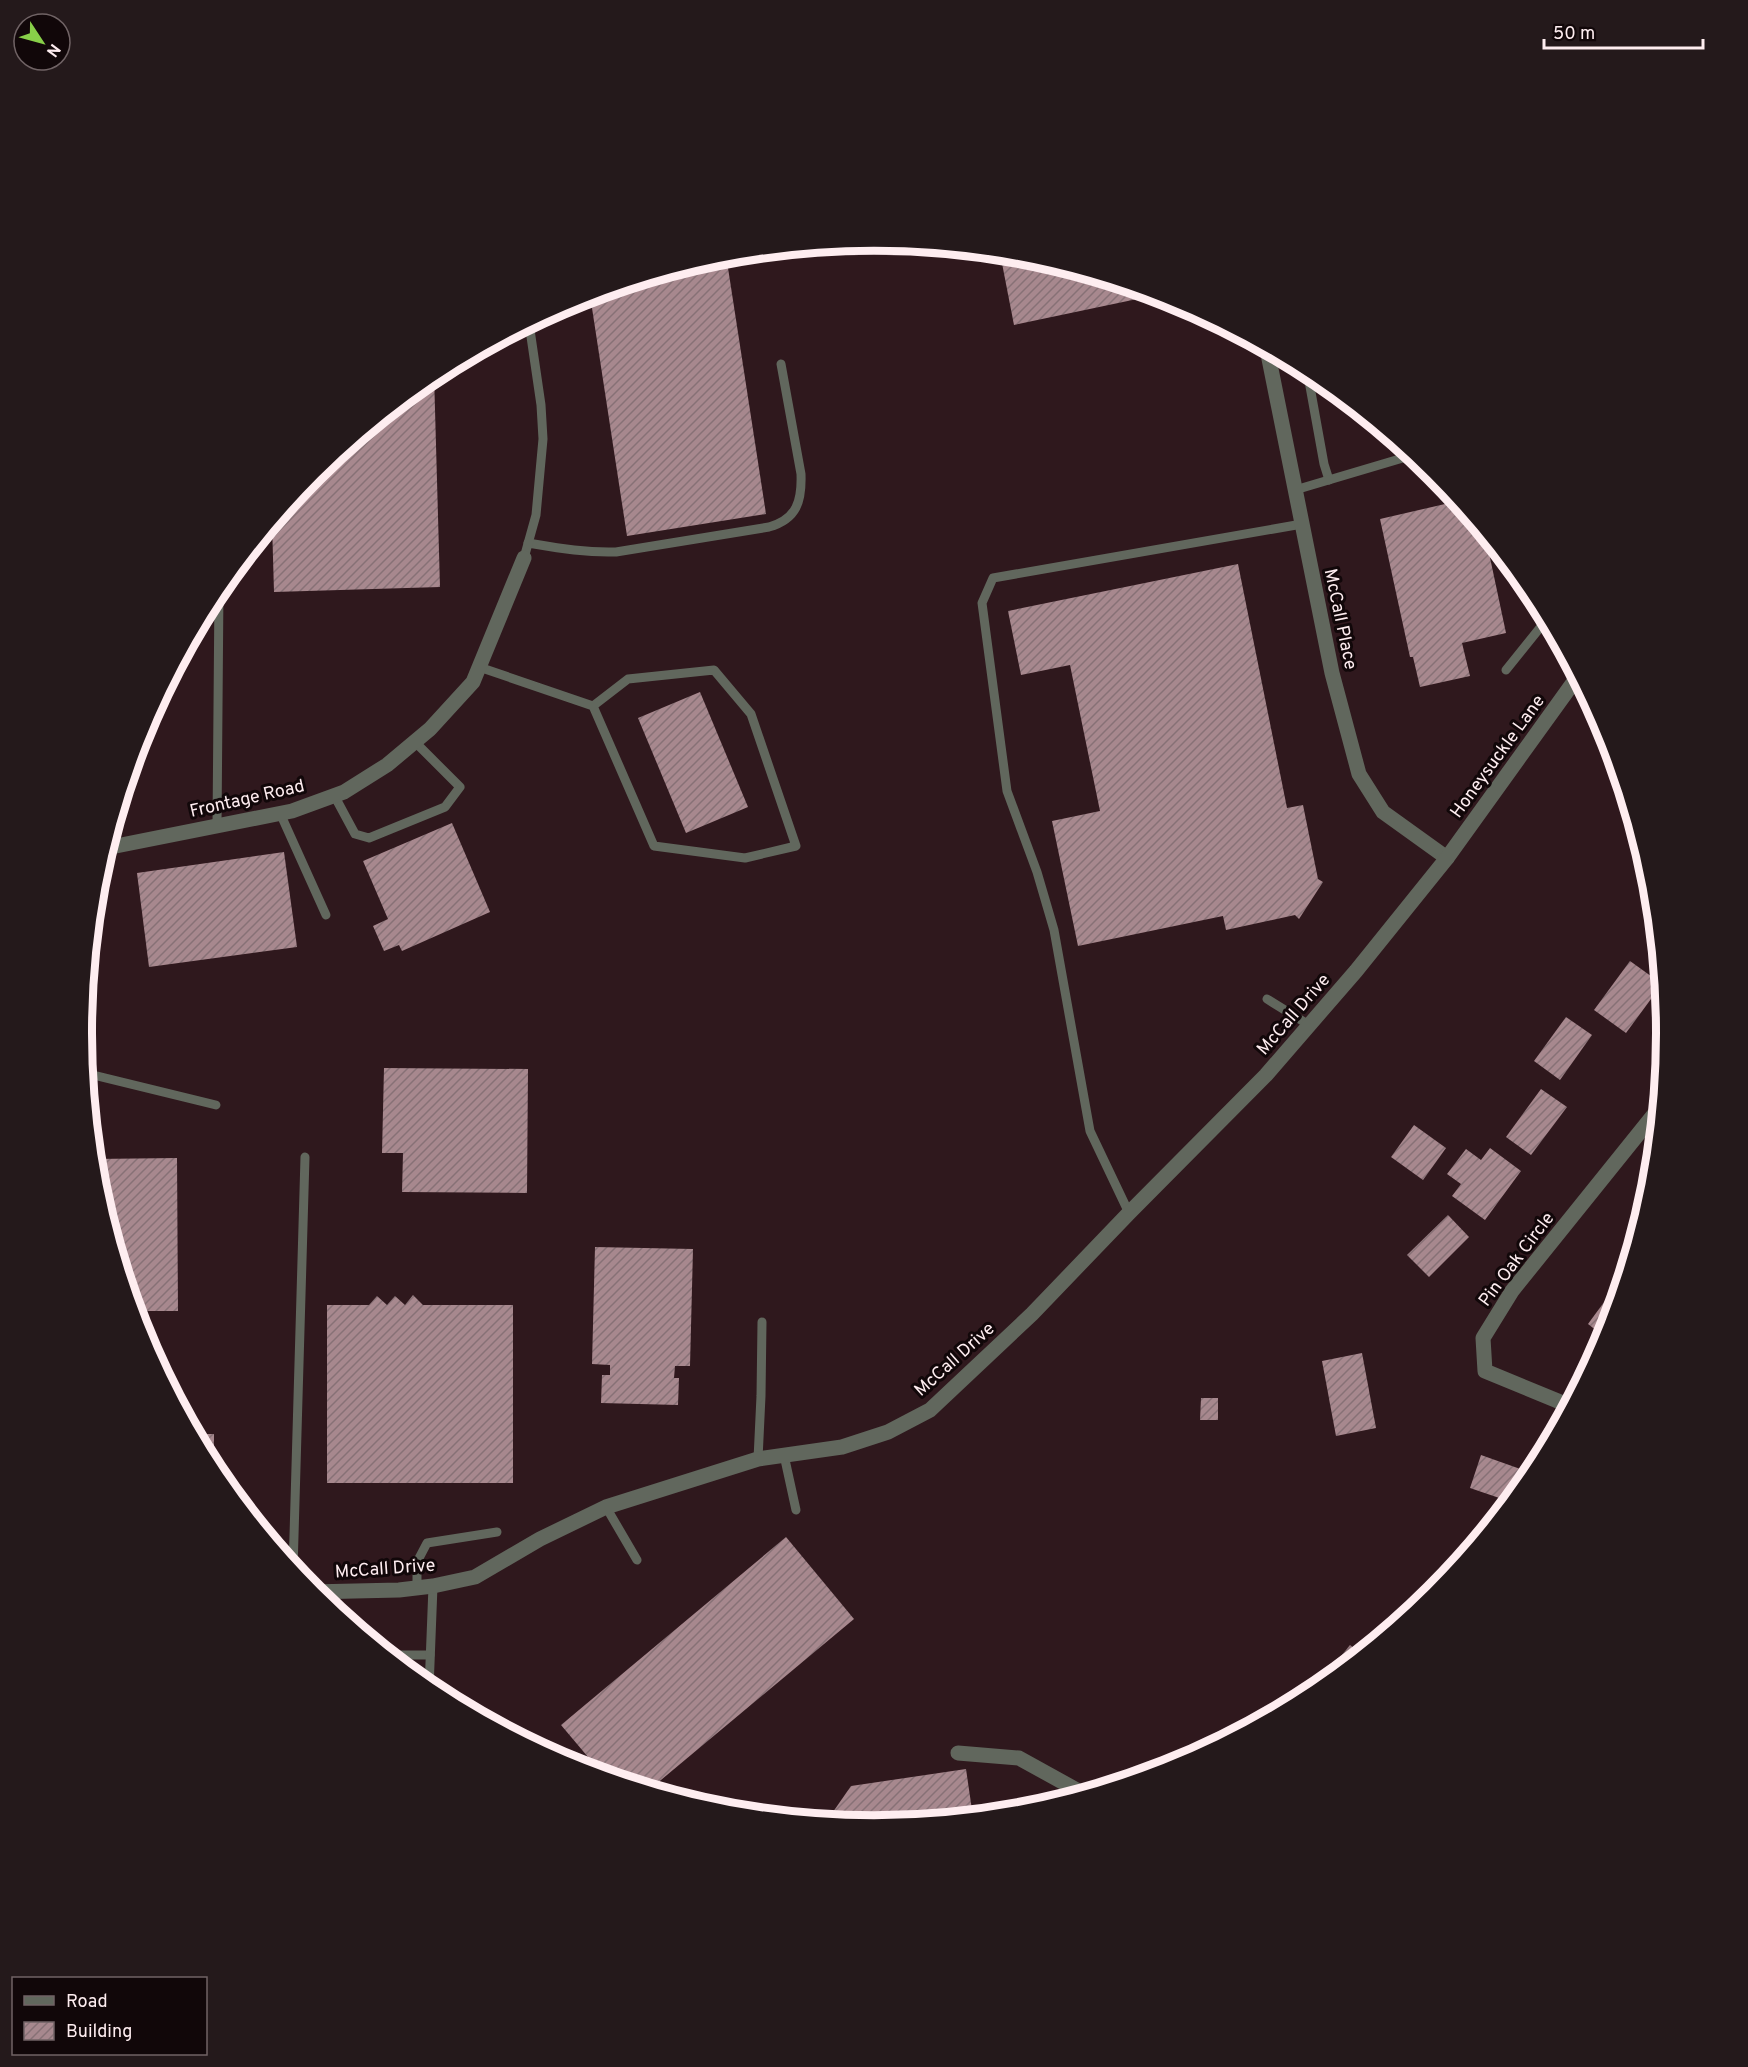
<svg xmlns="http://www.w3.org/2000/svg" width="1748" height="2067" font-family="Overpass,sans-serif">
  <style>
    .building { fill: url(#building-hatch) }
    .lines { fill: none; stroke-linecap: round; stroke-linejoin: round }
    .service { stroke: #61675d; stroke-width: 9 }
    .minor { stroke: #61675d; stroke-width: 15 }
    .labels { text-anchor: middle; stroke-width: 6; stroke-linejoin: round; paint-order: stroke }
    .street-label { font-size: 18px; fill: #feedf0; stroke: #110709 }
    .rim { fill: none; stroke: #feedf0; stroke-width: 8 }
  </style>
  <defs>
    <pattern id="building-hatch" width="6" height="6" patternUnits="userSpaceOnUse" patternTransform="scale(1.5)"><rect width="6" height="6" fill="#a7888e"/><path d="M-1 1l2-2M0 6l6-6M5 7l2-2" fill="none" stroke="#877176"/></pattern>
  </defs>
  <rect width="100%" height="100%" fill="#2f181d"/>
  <g class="building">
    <path d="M1000,253L1029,256L1141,290L1142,298L1014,325Z"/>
    <path d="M726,255L766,514L627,536L590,295Z"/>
    <path d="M434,374L440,587L274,592L272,523L314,473Z"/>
    <path d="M1458,501L1485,534L1506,633L1462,643L1470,676L1420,687L1413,657H1410L1380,519Z"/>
    <path d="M1238,564L1287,808L1303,805L1318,879L1323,882L1299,919L1295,915L1226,930L1223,916L1078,946L1052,821L1100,811L1070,665L1021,675L1008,611Z"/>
    <path d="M700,692L748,807L686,833L638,718Z"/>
    <path d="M452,823L490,912L402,951L399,945L384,951L373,926L388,919L363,861Z"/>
    <path d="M284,852L297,947L149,967L137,873Z"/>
    <path d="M1658,945L1660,964V965L1649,957Z"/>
    <path d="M1630,961L1662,984L1626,1033L1594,1010Z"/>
    <path d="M1566,1017L1592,1035L1560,1080L1534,1061Z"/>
    <path d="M384,1068L528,1069L527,1193L402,1192L403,1153H382Z"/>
    <path d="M1541,1089L1567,1107L1531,1155L1506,1137Z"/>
    <path d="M1414,1125L1446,1148L1423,1180L1391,1157Z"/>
    <path d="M1490,1148L1521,1171L1485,1220L1452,1196L1461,1184L1447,1174L1466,1149L1481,1160Z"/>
    <path d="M177,1158L178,1311H134L96,1188L93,1159Z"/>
    <path d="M1448,1215L1469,1237L1429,1277L1407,1255Z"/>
    <path d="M595,1247L693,1249L690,1366H675L674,1378H679L678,1405L601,1403L602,1375H610V1365L592,1364Z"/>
    <path d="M1626,1272L1606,1338L1588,1324Z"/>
    <path d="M413,1295L423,1305H513V1483H327V1305H369L377,1296L387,1305L395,1296L405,1305Z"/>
    <path d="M1362,1353L1376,1428L1336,1436L1322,1361Z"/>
    <path d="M1201,1398H1218V1420H1200Z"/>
    <path d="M193,1434H214V1474Z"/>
    <path d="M1481,1455L1532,1473L1530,1478L1511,1502L1470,1488Z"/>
    <path d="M786,1537L854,1619L649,1790L604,1776L561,1725Z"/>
    <path d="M1350,1645L1361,1654L1309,1696Z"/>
    <path d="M966,1769L973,1817L874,1826L826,1822L851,1786Z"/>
  </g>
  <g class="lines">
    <g class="service">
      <path d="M1307,370L1324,464L1329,480"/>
      <path d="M1295,490L1413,455"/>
      <path d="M528,543C558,548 586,553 616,552L769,527C797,519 802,501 801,474L781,364"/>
      <path d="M524,558L536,515L543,439L541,405L529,323"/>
      <path d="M479,667L593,706L654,846L745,858L796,846L751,714L714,670L628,679L593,706"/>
      <path d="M1506,670L1547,619"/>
      <path d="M334,795L355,834L369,838L445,807L460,787L415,742"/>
      <path d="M280,813L326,915"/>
      <path d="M217,826L219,588"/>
      <path d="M1267,999L1309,1025"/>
      <path d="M85,1073L216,1105"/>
      <path d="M1129,1213L1090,1131L1054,930L1037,872L1007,791L982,603L993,578L1302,524"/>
      <path d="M784,1455L796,1510"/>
      <path d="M758,1459L761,1396L762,1322"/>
      <path d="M606,1507L637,1560"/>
      <path d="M293,1570L305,1157"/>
      <path d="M417,1588V1562L427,1543L497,1532"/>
      <path d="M387,1655H430"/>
      <path d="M429,1689L433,1586"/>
    </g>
    <g class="minor">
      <path d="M1267,349L1332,673L1359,774L1383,812L1447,858"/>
      <path d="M106,848L292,811L344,792L387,765L430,729L473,682L524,558"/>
      <path d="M1570,1406L1485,1371L1483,1338L1512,1291L1660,1107"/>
      <path d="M311,1592L399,1590L433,1586L475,1577L540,1539L606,1507L758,1459L842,1447L888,1432L930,1410L1032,1314L1129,1213L1266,1075L1356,971L1447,858L1578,676"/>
      <path d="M958,1753L1019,1758L1084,1794"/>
    </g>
  </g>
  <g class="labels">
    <g class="street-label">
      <text transform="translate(1341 619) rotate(78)" y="6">McCall Place</text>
      <text transform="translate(1497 756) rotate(-54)" y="6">Honeysuckle Lane</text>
      <text transform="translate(247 798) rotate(-13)" y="6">Frontage Road</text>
      <text transform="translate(1293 1014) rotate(-49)" y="6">McCall Drive</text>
      <text transform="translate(1516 1259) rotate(-53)" y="6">Pin Oak Circle</text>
      <text transform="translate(954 1359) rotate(-42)" y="6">McCall Drive</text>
      <text transform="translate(385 1568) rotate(-4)" y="6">McCall Drive</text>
    </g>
  </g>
  <path d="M0 0H1748V2067H0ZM92 1033a782 782 0 1 1 1564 0a782 782 0 1 1-1564 0Z" fill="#24191b" fill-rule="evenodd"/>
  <path class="rim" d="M92 1033a782 782 0 1 1 1564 0a782 782 0 1 1-1564 0Z"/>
  <rect x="12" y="1977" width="195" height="78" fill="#110709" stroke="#706365" stroke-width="1.5"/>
  <rect x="24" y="1996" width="30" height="9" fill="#61675d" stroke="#706365" stroke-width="1.5"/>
  <text x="66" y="2007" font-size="18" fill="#feedf0">Road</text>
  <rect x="24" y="2022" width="30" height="18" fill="url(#building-hatch)" stroke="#706365" stroke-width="1.5"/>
  <text x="66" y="2037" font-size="18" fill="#feedf0">Building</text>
  <g transform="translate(42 42) rotate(126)"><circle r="28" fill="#110709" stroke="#706365" stroke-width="1.5"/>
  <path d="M0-4.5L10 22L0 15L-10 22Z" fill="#88cf49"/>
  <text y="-9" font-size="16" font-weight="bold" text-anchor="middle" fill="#feedf0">N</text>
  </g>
  <path d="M1544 39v9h159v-9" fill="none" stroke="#feedf0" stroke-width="3"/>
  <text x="1553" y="39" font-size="18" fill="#feedf0" stroke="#110709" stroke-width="4.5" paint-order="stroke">50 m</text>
</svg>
